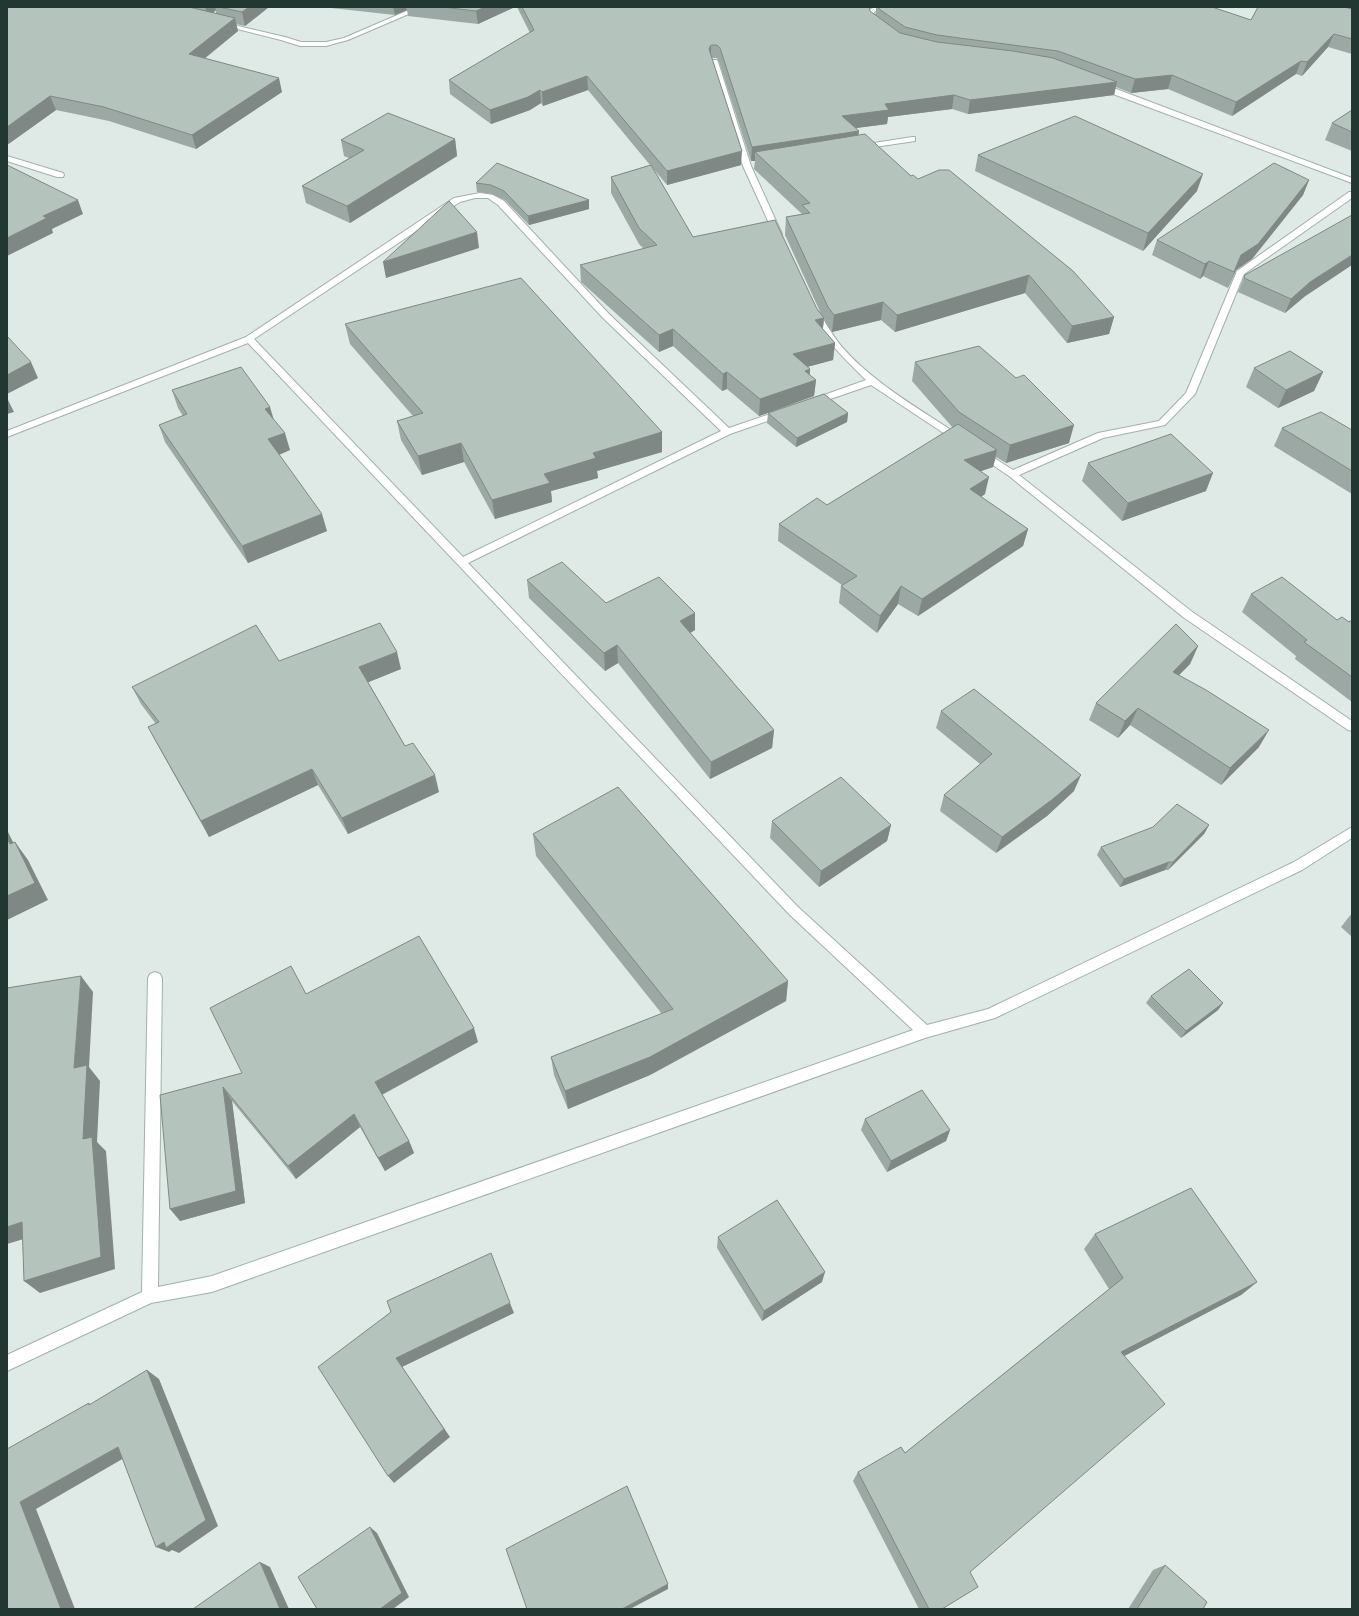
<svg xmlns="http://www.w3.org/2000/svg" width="1359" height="1616" font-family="Roboto,sans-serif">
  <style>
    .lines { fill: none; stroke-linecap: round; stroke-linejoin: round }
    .minor-casing { stroke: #a3b0ab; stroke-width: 2 }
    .minor { fill: #fff; fill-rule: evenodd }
    .wall { fill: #9ca8a3; fill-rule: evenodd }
    .shaded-wall { fill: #7f8884 }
    .building { fill: #b5c3bd; stroke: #7f8884 }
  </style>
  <rect width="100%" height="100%" fill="#dfe9e5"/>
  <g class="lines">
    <defs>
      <g id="minor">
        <path d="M416,7H425L348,40L326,46H300L281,40L218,24L221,22L285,37L301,42H326L344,38Z"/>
        <path d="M875,7H884L874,12L878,26L875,28L870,24L867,11Z"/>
        <path d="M711,60H717L718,62L751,166L782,234L781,236H778L774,234L743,166L710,62Z"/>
        <path d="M1097,84H1103L1352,178V183L1097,88Z"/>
        <path d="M912,137H915V141L861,149L857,147L861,145Z"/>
        <path d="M7,156L63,173L64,175L63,177H57L7,161Z"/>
        <path d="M1349,192H1352V198L1244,274L1195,394L1165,425L1103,438L1019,475L1191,611L1352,721V731L1348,730L1183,617L1009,476L975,453L980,450L983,451L1013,470L1098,433L1159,421L1186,393L1237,271Z"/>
        <path d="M480,193L493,195L504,201L609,314L729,428L782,410L787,413L785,415L730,434L468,563L798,907L927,1025L988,1009L1294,862L1352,827V838L1302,870L995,1018L925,1038L212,1292L151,1303L7,1371V1355L142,1292L148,978L150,974L155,972L160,974L162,978L158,1287L212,1276L913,1030L790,915L248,343L7,437V431L246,337L454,198ZM475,198H488L498,205L603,318L721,431L463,557L254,339L460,202Z"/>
        <path d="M815,310L818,311C826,323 832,335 842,347C875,385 922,410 963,438L965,440L963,442H957L871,385L816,404H810L808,402L810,400L866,380C845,359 824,340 811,313Z"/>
      </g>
    </defs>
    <use href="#minor" class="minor-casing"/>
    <use href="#minor" class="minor"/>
  </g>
  <g class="wall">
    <path d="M7,7H269L245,26L236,24L238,31L205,58L282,92L196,149L109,121L56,110L7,145ZM216,10V14L213,13Z"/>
    <path d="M322,7H515L478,24L408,16L407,10L395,15Z"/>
    <path d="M517,7H872L869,8L870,11L876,15V7H1212L1251,20L1258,7H1352V54L1328,47L1302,76L1296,74L1232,116L1168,89L1131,93L1116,87L1114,95L968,114L952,109L888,117L887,124L856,128L859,131L858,135L911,176L918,179L1114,317L1109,334L1067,343L1025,293L895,332L881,320L832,332L826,324L824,319L823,329L835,343L833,360L807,367L810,369V375L816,380L814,396L759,416L727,389L722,391L673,346L659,352L581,282L580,265L644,249L639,244L611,193V177L650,165L588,90L543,106L541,103L530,110L491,124L450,94L449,80L530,33ZM712,58H717L719,62L751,161H755L754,169L802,214L786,217L785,235L822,316L693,237L651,166L667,185L741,165Z"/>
    <path d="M1352,110V151L1325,140L1332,123Z"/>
    <path d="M455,139L457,156L350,223L306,203L302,186L349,158L344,156L341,140Z"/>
    <path d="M978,155L1197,191L1143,251L975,171Z"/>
    <path d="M497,163L589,200V209L529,225L505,200L492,194L477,192L476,183Z"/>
    <path d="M1309,180L1303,195L1252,259L1236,270L1228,288L1203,276L1200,279L1152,255L1157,240Z"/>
    <path d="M1245,275L1304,297L1285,313L1238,292Z"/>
    <path d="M345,324L662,432V452L597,471L598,478L551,491L552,502L495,519L464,462L422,475L401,440L397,421L413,416L350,344Z"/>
    <path d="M915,362L1069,443L1006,463L996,457L993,467L981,471L985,494L981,497L1028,529L1023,546L918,616L898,604L877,633L839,603L841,586L842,585L778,541L779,524L827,505L953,428L912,381Z"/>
    <path d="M1254,368L1323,372L1314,391L1278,408L1246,387Z"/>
    <path d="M172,390L273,418L290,450L279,455L327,531L248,563L165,442L159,425L183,416L178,408Z"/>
    <path d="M768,413H848L847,422L796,447L767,423Z"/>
    <path d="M1282,428L1352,430V494L1274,446Z"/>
    <path d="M1088,463L1206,491L1122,521L1082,481Z"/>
    <path d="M527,580L606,603L695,630L690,633L774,730L772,748L710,779L618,663L605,671L529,598Z"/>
    <path d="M1251,594L1337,620L1349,622L1352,620V702L1295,659L1296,656L1242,612Z"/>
    <path d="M1198,646L1190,664L1179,675L1259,747L1221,785L1130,725L1118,738L1089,720L1096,703Z"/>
    <path d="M279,661L401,669L368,682L405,746L439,792L348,834L318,785L209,837L157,744L148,727L156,724L141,704L132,687Z"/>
    <path d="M941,711L1074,791L1047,816L996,853L940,811L944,795L980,764L936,728Z"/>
    <path d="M772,821L891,825L887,841L819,887L770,838Z"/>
    <path d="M1209,825L1204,834L1168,870H1165L1120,887L1097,855L1101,847Z"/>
    <path d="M533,834L788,981L786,1001L650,1075L568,1109L554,1075L551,1057L662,1014L536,856Z"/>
    <path d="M1352,913V937L1341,927Z"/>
    <path d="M306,994L478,1042L382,1095L409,1141L414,1153L385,1171L360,1127L296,1179L232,1101L245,1203L180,1221L160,1095L242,1073Z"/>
    <path d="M1151,996L1223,1003L1218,1010L1181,1038L1146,1003Z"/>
    <path d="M865,1119L950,1130L946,1141L887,1172L861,1130Z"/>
    <path d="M1095,1234L1257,1282L1241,1295L1124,1356L970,1572L942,1609H919L853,1481L858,1472L905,1453L1109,1289L1084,1249Z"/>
    <path d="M718,1237L822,1282L762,1321L717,1248Z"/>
    <path d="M1165,1565L1203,1609H1128L1153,1570Z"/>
  </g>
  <g class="shaded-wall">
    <path d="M205,7H215L216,10L208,17Z"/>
    <path d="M249,7H269L245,26L242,12Z"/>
    <path d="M393,7H406L407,10L395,15Z"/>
    <path d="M485,7H515L478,24L476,11Z"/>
    <path d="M235,18L238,31L193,68L189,54Z"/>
    <path d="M1334,34L1328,47L1302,76L1307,62Z"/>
    <path d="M711,45V58L709,49Z"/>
    <path d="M1301,61L1296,74L1232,116L1236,102Z"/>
    <path d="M1172,75L1168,89L1131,93L1135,79Z"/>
    <path d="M587,76L588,90L543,106L542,92Z"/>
    <path d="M279,78L282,92L196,149L192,135Z"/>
    <path d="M1117,82L1114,95L968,114L970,100Z"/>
    <path d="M540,90L541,103L530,110L491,124L490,110Z"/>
    <path d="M954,95L952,109L888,117L887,124L841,130L842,116L885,104Z"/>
    <path d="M50,96L56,110L7,145V127Z"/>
    <path d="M859,131L857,145L755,152V161H751L752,147Z"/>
    <path d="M455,139L457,156L350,223L347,206Z"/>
    <path d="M742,151L741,165L667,185V171Z"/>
    <path d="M1203,174L1197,191L1143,251L1148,233Z"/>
    <path d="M1309,180L1303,195L1252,259L1236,270L1228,288L1241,255Z"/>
    <path d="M78,200L83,214L52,229L53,233L7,256V238L43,216Z"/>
    <path d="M589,200V209L529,225L528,216Z"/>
    <path d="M477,232L479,248L386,278L383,262Z"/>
    <path d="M1352,255V265L1304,297L1285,313L1291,299L1310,282Z"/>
    <path d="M1209,261L1203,276L1200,279L1205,264Z"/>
    <path d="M1029,275L1025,293L895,332L897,315Z"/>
    <path d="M883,302L881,320L832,332L834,315Z"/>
    <path d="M1114,317L1109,334L1067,343L1072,326Z"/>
    <path d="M824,318L822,335L815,320Z"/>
    <path d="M673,329V346L659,352V335Z"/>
    <path d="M835,343L833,360L792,371L793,354Z"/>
    <path d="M31,362L38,378L7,394V375Z"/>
    <path d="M810,369L809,382L816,380L814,396L759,416L760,399L805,371Z"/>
    <path d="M727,372V389L722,391L723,374Z"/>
    <path d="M1323,372L1314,391L1278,408L1286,390Z"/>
    <path d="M7,398L14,412L7,414Z"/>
    <path d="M270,407L275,424L265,409Z"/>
    <path d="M848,413L847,422L796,447L797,438Z"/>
    <path d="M1074,425L1069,443L1006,463L1010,445Z"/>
    <path d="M662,432V452L597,471L598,478L551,491L552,502L495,519L492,500L544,474L593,453Z"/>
    <path d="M285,433L290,450L273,457L268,439Z"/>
    <path d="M461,443L464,462L422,475L418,456Z"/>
    <path d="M997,450L993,467L961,478L964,460Z"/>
    <path d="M1213,473L1206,491L1122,521L1128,503Z"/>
    <path d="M989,477L985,494L966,507L970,489Z"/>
    <path d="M322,514L327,531L248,563L242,546Z"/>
    <path d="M1028,529L1023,546L918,616L922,599Z"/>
    <path d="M901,586L898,604L877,633L880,616Z"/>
    <path d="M695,613V630L680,639V621Z"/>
    <path d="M617,645L618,663L605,671L604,653Z"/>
    <path d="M1198,646L1190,664L1165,689L1173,672Z"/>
    <path d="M397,652L401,669L364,684L359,667Z"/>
    <path d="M1138,708L1130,725L1118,738L1125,721Z"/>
    <path d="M774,730L772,748L710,779L711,762Z"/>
    <path d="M1269,730L1259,747L1221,785L1230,768Z"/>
    <path d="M312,769L318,785L209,837L201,821Z"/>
    <path d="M435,775L439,792L348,834L342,818Z"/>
    <path d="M1081,775L1074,791L1047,816L996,853L1002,837Z"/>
    <path d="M891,825L887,841L819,887L821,871Z"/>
    <path d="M1209,825L1204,834L1168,870L1173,862Z"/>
    <path d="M7,830L23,862L10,844L7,838Z"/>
    <path d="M15,842L28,860L48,900L7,920V896Z"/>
    <path d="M1169,862L1165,870L1120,887L1124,879Z"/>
    <path d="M81,976L93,992L89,1067L100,1081L97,1142L106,1151L115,1269L40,1293L24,1281L74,1068Z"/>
    <path d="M788,981L786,1001L650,1075L568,1109L565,1091Z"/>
    <path d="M1223,1003L1218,1010L1181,1038L1186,1031Z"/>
    <path d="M474,1028L478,1042L381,1095L375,1082Z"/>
    <path d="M223,1087L232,1101L245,1203L180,1221L170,1209Z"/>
    <path d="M354,1114L360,1127L296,1179L288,1166Z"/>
    <path d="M950,1130L946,1141L887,1172L891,1161Z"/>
    <path d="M409,1141L414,1153L385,1171L378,1158Z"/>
    <path d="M22,1222L37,1235L7,1244V1227Z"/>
    <path d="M825,1272L822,1282L762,1321L764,1311Z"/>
    <path d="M1257,1282L1241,1295L1109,1364L1121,1352Z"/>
    <path d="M510,1303L514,1313L402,1367L450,1437L394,1483L388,1476L396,1358Z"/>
    <path d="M147,1370L159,1379L218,1526L179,1553L172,1550L169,1552L156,1547L164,1542Z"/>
    <path d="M118,1447L131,1454L36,1509L75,1609H61L20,1502Z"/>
    <path d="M370,1527L377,1533L409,1597L393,1609H380Z"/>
    <path d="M260,1562L270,1567L289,1609H280Z"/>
    <path d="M668,1584V1589L630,1609H622Z"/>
  </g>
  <g class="building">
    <path d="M7,7H189L235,18L189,54L279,78L192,135L104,107L50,96L7,127Z"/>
    <path d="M219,7H249L242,12Z"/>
    <path d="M442,7H485L476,11Z"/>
    <path d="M522,7H869L870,11L900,33L937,42L1013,51L1053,58L1117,82L970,100L954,95L885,104L889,110L842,116L859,131L752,147L720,48L717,45H711L709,49L742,151L667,171L587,76L542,92L540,90L528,97L490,110L449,80L534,30Z"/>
    <path d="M879,7H1212L1251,20L1258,7H1344L1352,9V39L1334,34L1307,62L1301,61L1236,102L1172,75L1135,79L1058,51L937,35L905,27L879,9Z"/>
    <path d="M1352,110V132L1332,123Z"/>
    <path d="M388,113L455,139L347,206L302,186L364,150L341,140Z"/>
    <path d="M1075,116L1203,174L1148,233L978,155Z"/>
    <path d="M865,134L911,176L913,175L918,179L939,170H949L1073,271L1114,317L1072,326L1029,275L897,315L883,302L834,315L828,307L786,217L810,213L802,205L810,203L755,152Z"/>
    <path d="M497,163L589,200L528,216L504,191L491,185L476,183Z"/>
    <path d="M1274,163L1309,180L1258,244L1241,255L1234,272L1209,261L1205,264L1157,240Z"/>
    <path d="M7,165L78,200L43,216L47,218L7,238Z"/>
    <path d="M651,165L693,237L775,220L817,309L824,318L815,320L835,343L793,354L810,369L805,371L816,380L760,399L727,372L723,374L673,329L659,335L580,265L657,245L639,228L611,177Z"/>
    <path d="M449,201L477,232L383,262Z"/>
    <path d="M1352,215V255L1310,282L1291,299L1244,278L1245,275Z"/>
    <path d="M521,278L662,432L593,453L596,458L544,474L550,483L492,500L461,443L418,456L397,421L423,413L345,324Z"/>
    <path d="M7,336L31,362L7,375Z"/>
    <path d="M979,346L1016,378L1024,375L1074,425L1010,445L959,412L915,362Z"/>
    <path d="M1290,351L1323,372L1286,390L1254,368Z"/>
    <path d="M241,367L270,407L265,409L285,433L268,439L322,514L242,546L159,425L187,414L172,390Z"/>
    <path d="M824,394L848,413L797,438L768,413Z"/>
    <path d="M1321,412L1352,430V471L1282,428Z"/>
    <path d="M958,424L997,450L964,460L989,477L970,489L1028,529L922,599L901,586L880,616L841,586L857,576L779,524L817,498L827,505Z"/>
    <path d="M1171,434L1213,473L1128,503L1088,463Z"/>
    <path d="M562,562L606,603L659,577L695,613L680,621L774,730L711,762L617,645L604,653L527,580Z"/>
    <path d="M1282,577L1337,620L1342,617L1349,622L1352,620V677L1304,642L1307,640L1251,594Z"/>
    <path d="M380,623L397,652L359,667L405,746L413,743L435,775L342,818L312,769L201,821L148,727L159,722L132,687L256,625L279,661Z"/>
    <path d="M1176,624L1198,646L1173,672L1206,690L1269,730L1230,768L1138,708L1125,721L1096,703Z"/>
    <path d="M974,689L1081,775L1053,799L1002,837L944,795L992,754L941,711Z"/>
    <path d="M841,777L891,825L821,871L772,821Z"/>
    <path d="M618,787L788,981L650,1057L565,1091L551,1057L673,1009L533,834Z"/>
    <path d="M1177,804L1209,825L1173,862H1169L1124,879L1101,847L1153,827Z"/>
    <path d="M7,838L10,844L15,842L35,883L7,896Z"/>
    <path d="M419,936L474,1028L375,1082L409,1141L378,1158L354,1114L288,1166L223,1087L236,1191L170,1209L160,1095L242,1073L210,1008L291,966L306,994Z"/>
    <path d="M1189,969L1223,1003L1186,1031L1151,996Z"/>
    <path d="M81,976L74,1068L87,1065L83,1139L92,1137L101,1257L24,1281L22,1222L7,1227V988Z"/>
    <path d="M922,1090L950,1130L891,1161L865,1119Z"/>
    <path d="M1191,1188L1257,1282L1121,1352L1165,1404L970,1572L978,1587L942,1609H929L858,1472L901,1447L905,1453L1123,1278L1095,1234Z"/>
    <path d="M777,1200L825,1272L764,1311L718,1237Z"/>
    <path d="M491,1253L510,1303L396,1358L444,1429L388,1476L318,1367L391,1312L387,1301Z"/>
    <path d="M147,1370L206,1520L166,1548L164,1542L156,1547L118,1447L20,1502L61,1609H7V1449L89,1403V1405Z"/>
    <path d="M627,1486L668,1584L622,1609H527L506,1549Z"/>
    <path d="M370,1527L402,1593L380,1609H317L298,1577Z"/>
    <path d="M260,1562L280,1609H193Z"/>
    <path d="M1165,1565L1207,1602L1203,1609H1137Z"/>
  </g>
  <rect width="1359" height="1616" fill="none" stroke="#223731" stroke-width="16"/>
</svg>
